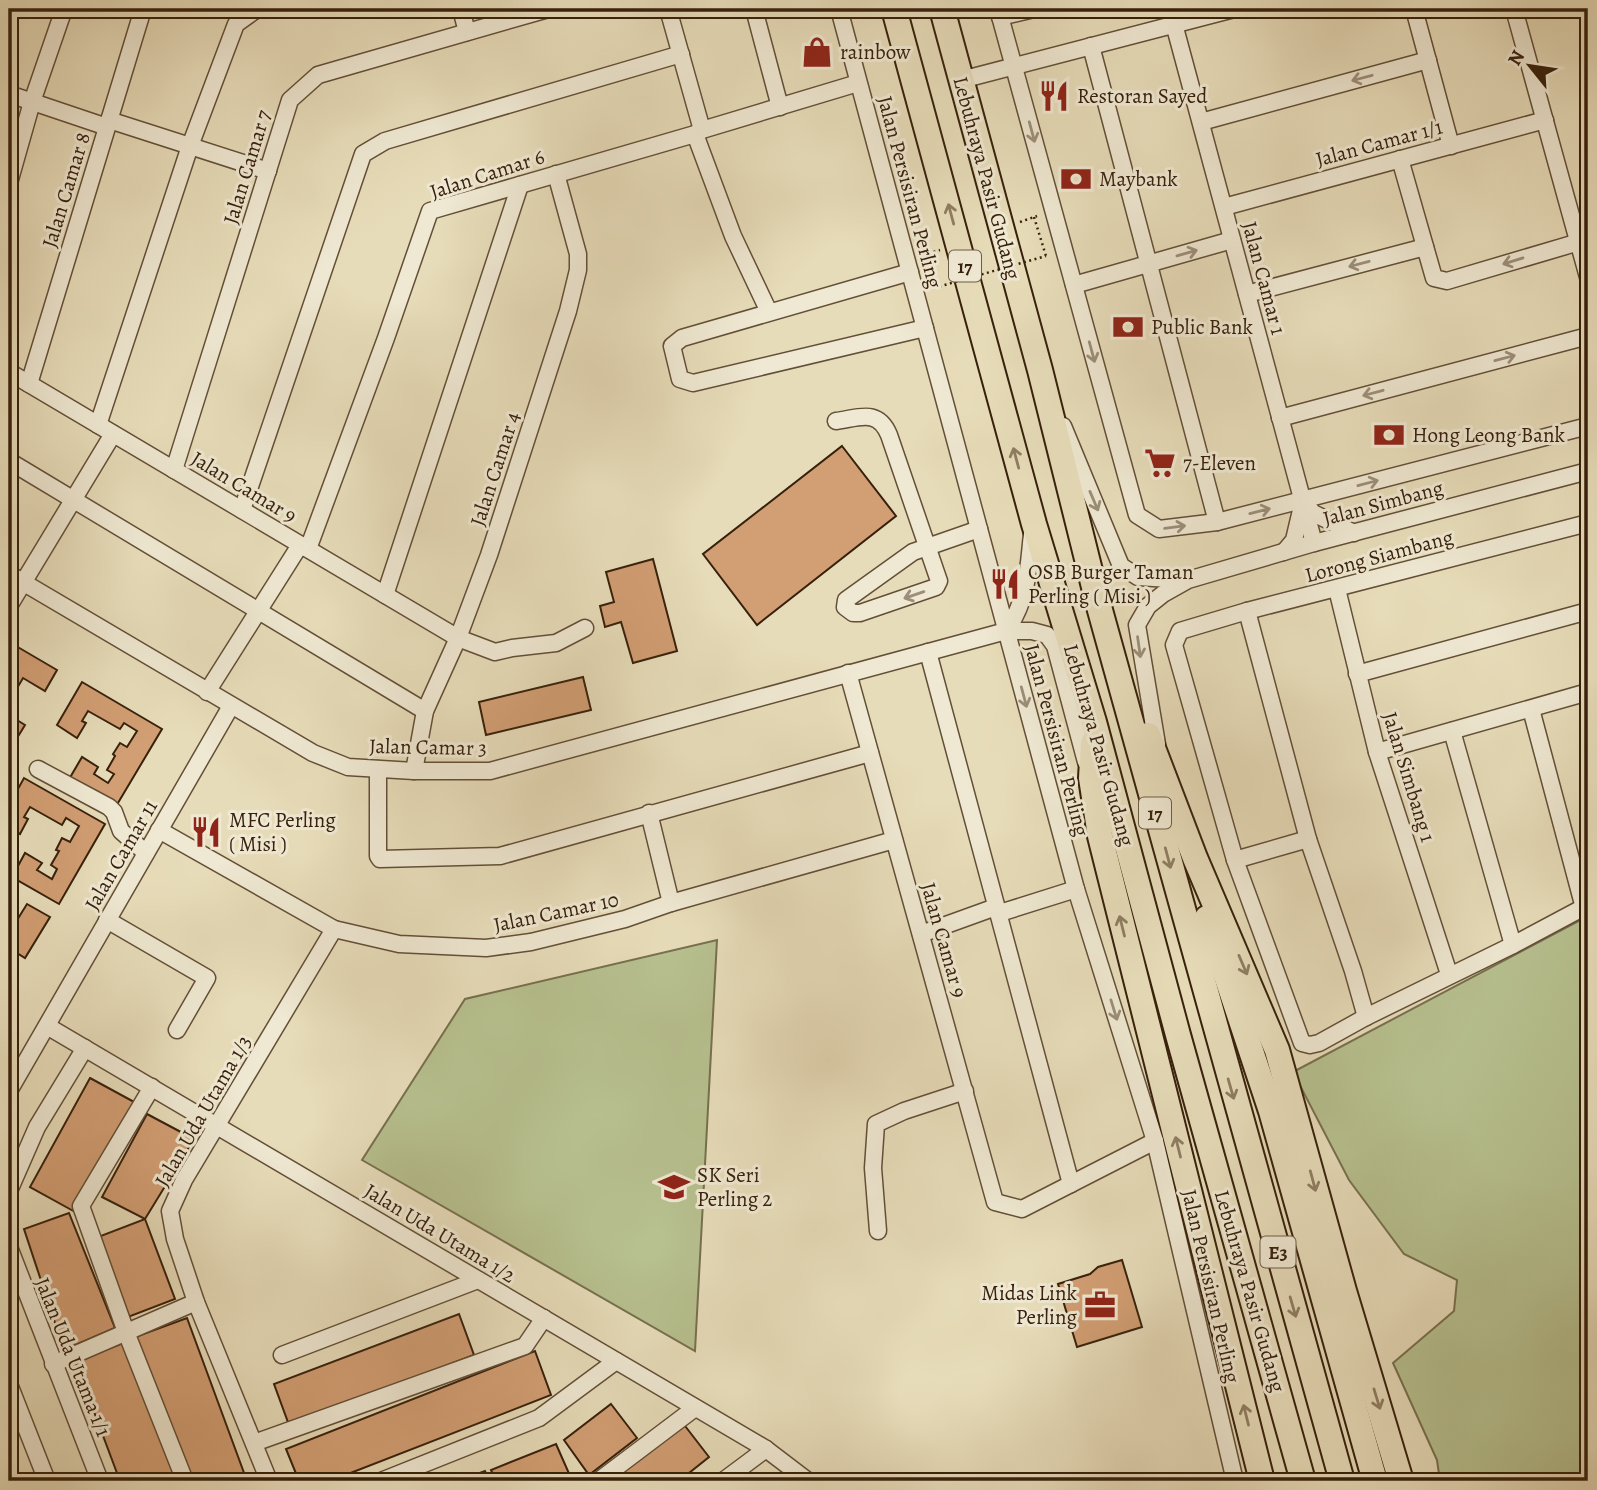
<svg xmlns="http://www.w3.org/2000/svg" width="1597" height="1490" font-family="Alegreya,serif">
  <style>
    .green { fill: #b7c08f; stroke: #77704e; stroke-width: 2 }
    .building { fill: #d29e73; stroke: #37200c; stroke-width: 2 }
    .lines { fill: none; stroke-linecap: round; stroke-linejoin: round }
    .minor-casing { stroke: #634f37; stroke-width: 19 }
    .highway-casing { stroke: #37200c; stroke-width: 28 }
    .path { stroke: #37200c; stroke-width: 2.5; stroke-dasharray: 2 3.5; stroke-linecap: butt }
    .minor { stroke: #efe8d2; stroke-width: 16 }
    .highway { stroke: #e7dcb9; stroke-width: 24 }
    .path-bridge { stroke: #37200c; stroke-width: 2.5; stroke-dasharray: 2 3.5; stroke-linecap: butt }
    .oneway { stroke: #9c8e79 }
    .oneway2 { stroke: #8f7e62 }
    .labels { text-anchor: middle; stroke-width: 6; stroke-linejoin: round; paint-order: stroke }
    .shield { fill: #efe8d2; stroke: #6e5c47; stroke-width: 2 }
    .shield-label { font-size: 19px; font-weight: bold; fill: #37200c }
    .poi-label { font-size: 21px; fill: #37200c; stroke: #efe8d2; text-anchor: start }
    .street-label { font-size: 21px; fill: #37200c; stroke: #efe8d2 }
  </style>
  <rect width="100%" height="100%" fill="#e7dcb9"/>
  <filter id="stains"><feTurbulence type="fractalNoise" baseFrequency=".00286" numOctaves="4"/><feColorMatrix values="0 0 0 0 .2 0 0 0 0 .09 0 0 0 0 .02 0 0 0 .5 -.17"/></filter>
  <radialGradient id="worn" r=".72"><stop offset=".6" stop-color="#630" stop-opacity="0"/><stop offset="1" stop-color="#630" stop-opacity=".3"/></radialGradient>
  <g class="green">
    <path d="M1588,916V1481H1440L1437,1460L1393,1363L1454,1311L1457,1280L1404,1254L1349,1180L1293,1072Z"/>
    <path d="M717,940L695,1351L362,1160L465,999Z"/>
  </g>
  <g class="building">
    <path d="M842,446L896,516L757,625L703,554Z"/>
    <path d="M653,559L677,651L633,663L621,622L605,627L600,606L614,602L606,572Z"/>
    <path d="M16,646L57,670L45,691L23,678L9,702V659Z"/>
    <path d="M583,677L591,710L486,735L479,702Z"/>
    <path d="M82,682L162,729L115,808L68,781L82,757L98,767L94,774L108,783L114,774L107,770L115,756L113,754L120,743L127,747L137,731L124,723L120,729L88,711L82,721L86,723L77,738L57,725Z"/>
    <path d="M9,715L25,725L11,748L9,746Z"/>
    <path d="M24,778L105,824L59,904L12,877L25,853L42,863L37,870L52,879L57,869L51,865L59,851L56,850L62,838L70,842L79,826L66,818L62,825L30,807L24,817L28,819L20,834L9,827V805Z"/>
    <path d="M27,904L50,917L25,958L9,948V922L14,925Z"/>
    <path d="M90,1078L136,1103L77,1213L30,1187Z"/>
    <path d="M147,1114L194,1139L145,1219L102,1197Z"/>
    <path d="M69,1213L115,1328L64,1350L24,1229Z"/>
    <path d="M145,1219L175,1299L128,1317L98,1237Z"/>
    <path d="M1122,1260L1142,1327L1077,1347L1058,1284L1090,1274L1098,1267Z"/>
    <path d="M459,1314L474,1355L289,1425L274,1384Z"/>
    <path d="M187,1318L247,1481H189L135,1337Z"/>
    <path d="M126,1342L178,1481H120L75,1361Z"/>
    <path d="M535,1351L551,1395L330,1481H299L286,1449Z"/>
    <path d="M611,1404L637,1438L589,1475L564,1440Z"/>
    <path d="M682,1422L709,1457L679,1481H607Z"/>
    <path d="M556,1444L571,1478L565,1481H496L491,1470Z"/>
    <path d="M485,1471L489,1481H458Z"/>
  </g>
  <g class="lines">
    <defs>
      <g id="minor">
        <path d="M461,9L467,32"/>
        <path d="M668,9L702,130"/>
        <path d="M754,9L780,107"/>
        <path d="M839,9L1076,889L1155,1141L1235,1481"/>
        <path d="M998,9L1137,515L1159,529L1217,522L1588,426"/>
        <path d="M1414,9L1451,146"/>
        <path d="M1514,9L1588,277"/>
        <path d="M1576,9H1584"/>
        <path d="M1000,17L1034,9"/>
        <path d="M1174,24L1314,543"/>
        <path d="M1091,46L1217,522"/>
        <path d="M961,80L1234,9"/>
        <path d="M9,94L107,127"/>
        <path d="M109,120L268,171"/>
        <path d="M1201,122L1428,60"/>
        <path d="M695,134L733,236L769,312"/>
        <path d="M1400,159L1434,278L1447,281L1579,242"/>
        <path d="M9,183L32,102L64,9"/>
        <path d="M1224,207L1545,120"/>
        <path d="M910,272L682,338L672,346L680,379L693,383L925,328"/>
        <path d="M1074,285L1232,240"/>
        <path d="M1247,294L1425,247"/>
        <path d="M9,372L458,638L495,652L512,648L556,643L585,628"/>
        <path d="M29,384L143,9"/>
        <path d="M1280,418L1588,336"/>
        <path d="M836,421C859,418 878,408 889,435L939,581L936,587L860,613H853L845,607L846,600L913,552L979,529"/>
        <path d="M98,425L190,146L236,24L257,9"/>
        <path d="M1063,426L1121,566L1138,577L1186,580"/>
        <path d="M9,461L425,711"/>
        <path d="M174,470L290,100L318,75L548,9"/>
        <path d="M1304,502L1313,513L1354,533"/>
        <path d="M242,510L363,154L385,141L681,54"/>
        <path d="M1588,523L1247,611L1180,631L1174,645L1235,860L1302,1043L1310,1045L1319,1043L1366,1017L1513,945L1588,905"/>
        <path d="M308,549L386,338L430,211L695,134L702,130L858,83"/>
        <path d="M1284,552L1294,540L1302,506"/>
        <path d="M9,574L313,753L348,767L414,771H490L1006,631H1032L1047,635L1055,646L1086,762"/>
        <path d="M1337,589L1377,752L1449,974"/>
        <path d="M385,595L520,185"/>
        <path d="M9,606L113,434"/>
        <path d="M1247,611L1308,839L1353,971L1366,1017"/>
        <path d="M1006,631C1028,600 1028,570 1032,534"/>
        <path d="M928,652L1071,1184"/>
        <path d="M848,673L995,1202L1022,1209L1155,1141"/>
        <path d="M1357,674L1588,611"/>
        <path d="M207,692L300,545"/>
        <path d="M1531,709L1584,908"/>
        <path d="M1452,731L1513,945"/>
        <path d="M1157,744L1137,625L1148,606L1163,594L1188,580L1314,543L1588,471"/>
        <path d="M1377,752L1588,692"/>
        <path d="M38,769L109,807L114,812L121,831L146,853"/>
        <path d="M378,769V856L380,859L500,856L870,753"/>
        <path d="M414,771L425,711L458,638L489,555L568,311L578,270V254L556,174"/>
        <path d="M649,813L671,903"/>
        <path d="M159,830L334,929L399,944L486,948L531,942L625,919L671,903L894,840"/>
        <path d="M1235,860L1308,839"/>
        <path d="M107,920L207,978L177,1030"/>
        <path d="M921,934L993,908L1003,912L1076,889"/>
        <path d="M47,1026L766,1449L808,1481"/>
        <path d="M152,1087L81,1206L126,1332L185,1481"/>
        <path d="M9,1091L231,706"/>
        <path d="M9,1191L37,1127L85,1048"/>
        <path d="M878,1231L873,1168L876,1124L904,1111L965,1091"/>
        <path d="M9,1247L100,1481"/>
        <path d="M282,1355L478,1280"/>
        <path d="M53,1364L196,1302"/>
        <path d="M9,1384L47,1481"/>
        <path d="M254,1443L525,1346L544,1318"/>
        <path d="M269,1481L196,1302L175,1239L170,1211L184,1180L334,929"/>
        <path d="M381,1481L539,1418L616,1361"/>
        <path d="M596,1481L601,1479L695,1408"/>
        <path d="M723,1481L766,1449"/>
      </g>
      <g id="highway">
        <path d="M894,9L1034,524L1094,722L1178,1035L1303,1481"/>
        <path d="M942,9L1040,370L1098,603L1342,1481"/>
        <path d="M1148,735L1195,858L1277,1050L1344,1291L1401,1481"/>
        <path d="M1093,743L1091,778L1100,836L1262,1481"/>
        <path d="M1207,918L1271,1111L1375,1481"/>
      </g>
    </defs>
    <use href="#minor" class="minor-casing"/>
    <use href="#highway" class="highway-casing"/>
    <g class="path">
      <path d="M1034,217L1046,256"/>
      <path d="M1020,222L1037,216"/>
      <path d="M926,254L934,288"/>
      <path d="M923,255L940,250"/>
    </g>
    <use href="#minor" class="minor"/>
    <use href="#highway" class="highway"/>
    <path class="path-bridge" d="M934,288L1046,256"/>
  </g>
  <defs><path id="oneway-shaft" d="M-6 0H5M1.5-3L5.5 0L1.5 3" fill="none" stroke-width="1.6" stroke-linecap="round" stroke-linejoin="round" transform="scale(1.75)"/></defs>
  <g class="oneway">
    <use href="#oneway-shaft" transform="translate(1362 78) rotate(165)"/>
    <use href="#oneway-shaft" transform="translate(1032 132) rotate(75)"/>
    <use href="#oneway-shaft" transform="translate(1187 253) rotate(-16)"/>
    <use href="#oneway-shaft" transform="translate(1513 261) rotate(163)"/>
    <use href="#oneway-shaft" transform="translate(1359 264) rotate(165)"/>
    <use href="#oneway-shaft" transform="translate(1092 352) rotate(75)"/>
    <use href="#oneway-shaft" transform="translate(1505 358) rotate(-15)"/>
    <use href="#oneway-shaft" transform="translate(1373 393) rotate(165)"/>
    <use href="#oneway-shaft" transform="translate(1368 483) rotate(-15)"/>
    <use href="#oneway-shaft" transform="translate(1094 501) rotate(67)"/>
    <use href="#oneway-shaft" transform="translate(1260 511) rotate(-14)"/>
    <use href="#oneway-shaft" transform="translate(1175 527) rotate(-8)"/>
    <use href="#oneway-shaft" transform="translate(914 595) rotate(161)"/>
    <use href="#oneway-shaft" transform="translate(1139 647) rotate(82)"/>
    <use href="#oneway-shaft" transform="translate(1024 697) rotate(75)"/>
    <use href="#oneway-shaft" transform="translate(1114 1010) rotate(73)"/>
  </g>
  <g class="oneway2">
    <use href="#oneway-shaft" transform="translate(951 214) rotate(-105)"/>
    <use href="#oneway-shaft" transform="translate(1016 458) rotate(-105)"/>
    <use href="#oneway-shaft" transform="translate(1168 858) rotate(75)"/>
    <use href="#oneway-shaft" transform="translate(1122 926) rotate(-104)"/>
    <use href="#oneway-shaft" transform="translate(1243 965) rotate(67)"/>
    <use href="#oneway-shaft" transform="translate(1231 1089) rotate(74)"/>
    <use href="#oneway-shaft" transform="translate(1178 1147) rotate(-104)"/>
    <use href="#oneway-shaft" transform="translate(1313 1181) rotate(75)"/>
    <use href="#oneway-shaft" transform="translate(1293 1307) rotate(74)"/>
    <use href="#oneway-shaft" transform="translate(1377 1399) rotate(73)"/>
    <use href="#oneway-shaft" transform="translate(1246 1415) rotate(-104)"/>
  </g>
  <defs>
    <symbol id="shop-bare" viewBox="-9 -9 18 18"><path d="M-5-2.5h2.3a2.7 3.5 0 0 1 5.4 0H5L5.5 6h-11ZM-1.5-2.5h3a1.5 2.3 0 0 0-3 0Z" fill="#8f2418" stroke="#efe8d2" stroke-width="2.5" paint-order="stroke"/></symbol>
    <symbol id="restaurant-bare" viewBox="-9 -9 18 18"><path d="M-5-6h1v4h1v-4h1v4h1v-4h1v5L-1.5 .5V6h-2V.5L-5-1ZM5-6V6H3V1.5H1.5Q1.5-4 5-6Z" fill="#8f2418" stroke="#efe8d2" stroke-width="2.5" paint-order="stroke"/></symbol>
    <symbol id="bank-bare" viewBox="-9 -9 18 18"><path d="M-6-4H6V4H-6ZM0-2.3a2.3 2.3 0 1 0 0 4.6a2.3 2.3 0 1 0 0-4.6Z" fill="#8f2418" stroke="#efe8d2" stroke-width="2.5" paint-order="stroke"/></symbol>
    <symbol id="supermarket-bare" viewBox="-9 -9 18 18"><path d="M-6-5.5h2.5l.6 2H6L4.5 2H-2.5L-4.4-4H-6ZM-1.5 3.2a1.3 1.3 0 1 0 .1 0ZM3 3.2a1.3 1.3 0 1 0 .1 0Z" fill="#8f2418" stroke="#efe8d2" stroke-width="2.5" paint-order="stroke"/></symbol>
    <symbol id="school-bare" viewBox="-9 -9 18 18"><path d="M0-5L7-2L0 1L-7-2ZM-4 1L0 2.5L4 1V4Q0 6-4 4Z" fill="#8f2418" stroke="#efe8d2" stroke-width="2.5" paint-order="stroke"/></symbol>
    <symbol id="office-bare" viewBox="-9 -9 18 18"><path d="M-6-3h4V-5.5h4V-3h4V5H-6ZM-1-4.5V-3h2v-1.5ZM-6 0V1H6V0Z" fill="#8f2418" stroke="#efe8d2" stroke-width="2.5" paint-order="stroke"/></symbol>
  </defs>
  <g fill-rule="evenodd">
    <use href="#shop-bare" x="795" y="30" width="44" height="44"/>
    <use href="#restaurant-bare" x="1032" y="74" width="44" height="44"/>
    <use href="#bank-bare" x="1054" y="157" width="44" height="44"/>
    <use href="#bank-bare" x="1106" y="305" width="44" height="44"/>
    <use href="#bank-bare" x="1367" y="413" width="44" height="44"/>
    <use href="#supermarket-bare" x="1138" y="441" width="44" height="44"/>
    <use href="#restaurant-bare" x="983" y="562" width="44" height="44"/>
    <use href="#restaurant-bare" x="184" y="810" width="44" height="44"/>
    <use href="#school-bare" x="652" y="1165" width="44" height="44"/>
    <use href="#office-bare" x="1078" y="1283" width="44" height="44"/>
  </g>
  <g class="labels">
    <g class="shield">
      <rect x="949" y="250.5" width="32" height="31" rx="5"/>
      <rect x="1139" y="797.5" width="32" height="31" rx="5"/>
      <rect x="1260.5" y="1236.5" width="35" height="31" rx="5"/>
    </g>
    <g class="shield-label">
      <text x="965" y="273">17</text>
      <text x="1155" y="820">17</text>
      <text x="1278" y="1259">E3</text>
    </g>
    <g class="poi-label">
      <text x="840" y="59">rainbow</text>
      <text x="1077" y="103">Restoran Sayed</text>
      <text x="1099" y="186">Maybank</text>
      <text x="1151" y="334">Public Bank</text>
      <text x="1412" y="442">Hong Leong Bank</text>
      <text x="1183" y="470">7-Eleven</text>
      <text x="1028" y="579">OSB Burger Taman<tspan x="1028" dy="24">Perling ( Misi )</tspan></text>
      <text x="229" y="827">MFC Perling<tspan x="229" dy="24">( Misi )</tspan></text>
      <text x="697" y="1182">SK Seri<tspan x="697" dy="24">Perling 2</tspan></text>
      <text x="1077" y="1300" text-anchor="end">Midas Link<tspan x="1077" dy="24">Perling</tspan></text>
    </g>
    <g class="street-label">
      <text transform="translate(1379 143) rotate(-15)" y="7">Jalan Camar 1/1</text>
      <text transform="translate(247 167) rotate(-73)" y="7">Jalan Camar 7</text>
      <text transform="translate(487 174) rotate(-18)" y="7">Jalan Camar 6</text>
      <text transform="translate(987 178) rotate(75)" y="7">Lebuhraya Pasir Gudang</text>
      <text transform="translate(66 190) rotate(-73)" y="7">Jalan Camar 8</text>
      <text transform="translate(910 192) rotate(75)" y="7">Jalan Persisiran Perling</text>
      <text transform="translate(1264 278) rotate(75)" y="7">Jalan Camar 1</text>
      <text transform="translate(495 469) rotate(-72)" y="7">Jalan Camar 4</text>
      <text transform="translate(244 487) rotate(31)" y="7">Jalan Camar 9</text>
      <text transform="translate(1383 503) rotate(-15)" y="7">Jalan Simbang</text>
      <text transform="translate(1379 556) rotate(-15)" y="7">Lorong Siambang</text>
      <text transform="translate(1057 740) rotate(75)" y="7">Jalan Persisiran Perling</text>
      <text transform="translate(1099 745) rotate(74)" y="7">Lebuhraya Pasir Gudang</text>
      <text transform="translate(428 747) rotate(1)" y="7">Jalan Camar 3</text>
      <text transform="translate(1409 777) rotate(73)" y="7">Jalan Simbang 1</text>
      <text transform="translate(121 855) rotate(-60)" y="7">Jalan Camar 11</text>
      <text transform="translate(556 912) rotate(-12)" y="7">Jalan Camar 10</text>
      <text transform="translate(944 940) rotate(74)" y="7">Jalan Camar 9</text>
      <text transform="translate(203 1111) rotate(-60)" y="7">Jalan Uda Utama 1/3</text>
      <text transform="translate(440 1233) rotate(31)" y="7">Jalan Uda Utama 1/2</text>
      <text transform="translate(1211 1286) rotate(77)" y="7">Jalan Persisiran Perling</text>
      <text transform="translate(1250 1291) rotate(74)" y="7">Lebuhraya Pasir Gudang</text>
      <text transform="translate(73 1357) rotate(68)" y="7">Jalan Uda Utama 1/1</text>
    </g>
  </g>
  <rect width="1597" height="1490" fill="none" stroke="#e7dcb9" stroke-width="35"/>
  <rect x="10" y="10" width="1576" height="1469" fill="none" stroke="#37200c" stroke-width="3.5"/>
  <rect x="18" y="18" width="1562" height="1455" fill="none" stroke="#37200c" stroke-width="2"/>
  <g transform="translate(1530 66) rotate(300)" stroke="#efe8d2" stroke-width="5" paint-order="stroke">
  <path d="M0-5L12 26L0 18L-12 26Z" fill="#37200c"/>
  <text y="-10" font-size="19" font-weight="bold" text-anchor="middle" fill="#37200c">N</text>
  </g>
  <rect width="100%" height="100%" filter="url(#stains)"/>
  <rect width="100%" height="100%" fill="url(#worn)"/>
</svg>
